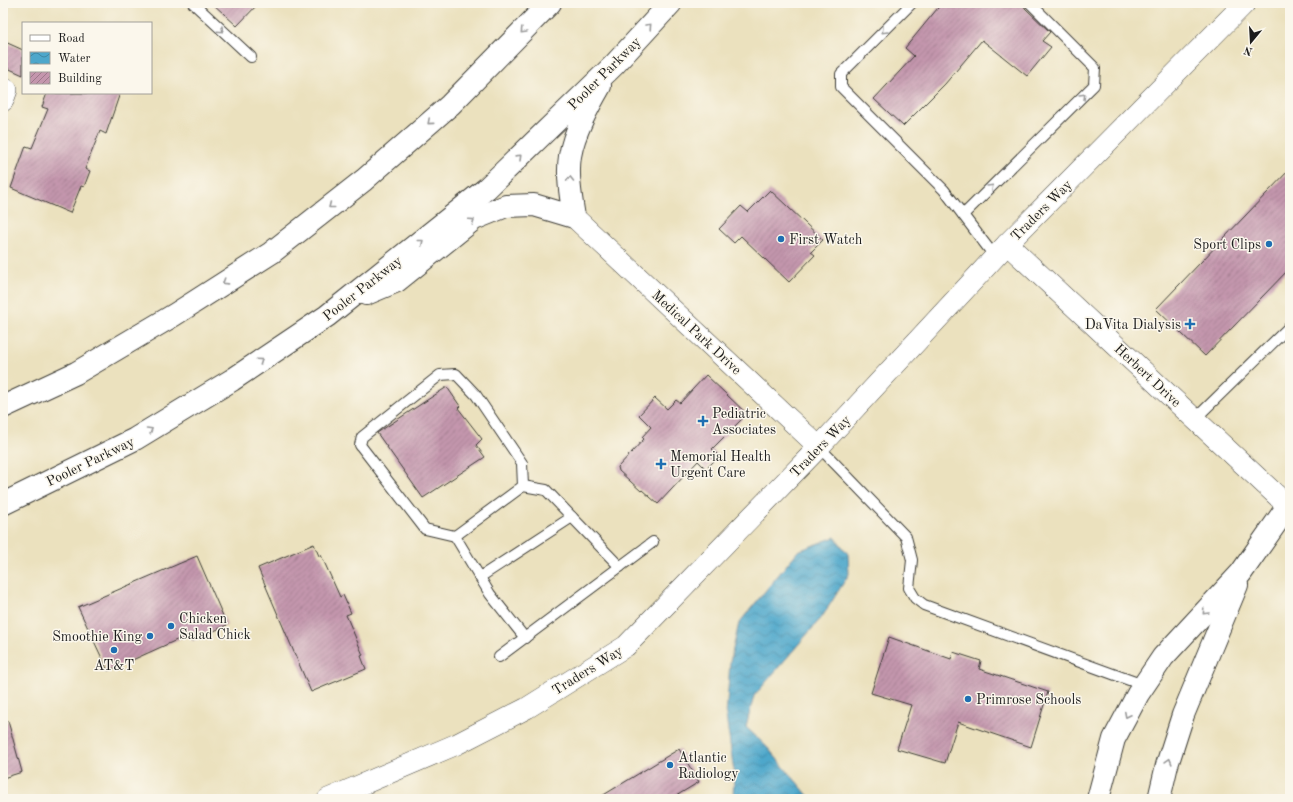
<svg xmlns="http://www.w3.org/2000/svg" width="1293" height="802" font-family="'Old Standard TT',serif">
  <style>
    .water { fill: url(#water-waves); stroke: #356274 }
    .building { fill: url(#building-hatch) }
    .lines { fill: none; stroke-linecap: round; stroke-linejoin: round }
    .service-casing { stroke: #3b3a34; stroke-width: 12 }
    .minor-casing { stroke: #3b3a34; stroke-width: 22 }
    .tertiary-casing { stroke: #3b3a34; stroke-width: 24 }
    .primary-casing { stroke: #3b3a34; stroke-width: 24 }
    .service { stroke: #fff; stroke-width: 10 }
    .minor { stroke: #fff; stroke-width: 21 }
    .tertiary { stroke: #fff; stroke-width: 22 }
    .primary { stroke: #fff; stroke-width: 22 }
    .oneway { stroke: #999 }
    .poi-dot { fill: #1f6fb2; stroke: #fbf7ec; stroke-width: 1.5 }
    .labels { text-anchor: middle; stroke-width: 3; stroke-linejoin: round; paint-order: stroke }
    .street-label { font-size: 14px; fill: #1c1c1c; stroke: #fbf7ec }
    .poi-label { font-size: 14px; fill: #1c1c1c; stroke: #fbf7ec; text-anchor: start }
  </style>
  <defs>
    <pattern id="water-waves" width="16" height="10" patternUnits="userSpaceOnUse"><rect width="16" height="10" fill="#4ea7cb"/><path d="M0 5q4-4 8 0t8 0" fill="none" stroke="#4087a4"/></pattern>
    <pattern id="building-hatch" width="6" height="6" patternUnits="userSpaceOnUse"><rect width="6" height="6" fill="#c496ad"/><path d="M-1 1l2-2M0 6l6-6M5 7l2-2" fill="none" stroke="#9e7a8c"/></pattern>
  </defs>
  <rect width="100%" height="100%" fill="#fbf7ec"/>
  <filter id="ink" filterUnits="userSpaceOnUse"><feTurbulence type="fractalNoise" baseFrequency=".025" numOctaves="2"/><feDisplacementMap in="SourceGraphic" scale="8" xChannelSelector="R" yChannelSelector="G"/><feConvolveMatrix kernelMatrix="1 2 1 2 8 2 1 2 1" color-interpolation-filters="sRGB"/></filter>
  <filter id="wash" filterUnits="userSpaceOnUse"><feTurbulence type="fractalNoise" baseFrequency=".012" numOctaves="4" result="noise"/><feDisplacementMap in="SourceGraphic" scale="16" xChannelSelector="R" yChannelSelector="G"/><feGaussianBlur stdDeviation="0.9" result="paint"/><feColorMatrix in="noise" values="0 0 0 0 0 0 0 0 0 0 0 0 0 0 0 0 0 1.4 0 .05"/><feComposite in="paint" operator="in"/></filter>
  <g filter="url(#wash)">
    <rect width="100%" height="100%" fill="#ebe1be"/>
    <path class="water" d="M835,537L848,554L849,574L822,617L754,696L746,727L767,747L811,799H733L734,772L726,716L730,662L739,623L798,551Z"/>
    <g id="blocks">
      <g class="building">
        <path d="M212,3H259L237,26Z"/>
        <path d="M942,3H1024L1025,8L1050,32L1042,41L1051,47L1027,76L982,40L945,84L903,126L874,99L914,56L905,48Z"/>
        <path d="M3,41L23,50V75L3,66Z"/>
        <path d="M47,93H120L106,134L100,131L85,169L90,171L84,187L81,186L70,213L11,188L26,146L32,148L48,109L42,107Z"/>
        <path d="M1290,169V268L1205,356L1156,309Z"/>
        <path d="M770,190L823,240L811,252L815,255L789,282L741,236L734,243L719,229L741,206L748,212Z"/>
        <path d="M706,375L747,414L712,449L719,456L706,469L698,461L658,504L642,490L641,491L619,471L618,467L644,439L642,437L651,427L639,415L655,398L667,409L676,400L680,403Z"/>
        <path d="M447,387L460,406L458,408L482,439L476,445L485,457L423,498L377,433Z"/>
        <path d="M314,544L319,556L321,555L340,597L343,595L351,613L346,615L363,655L361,656L366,669L311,692L258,568Z"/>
        <path d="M197,556L227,625L192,641L190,634L108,671L78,607Z"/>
        <path d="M889,637L951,659L953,652L981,661L979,669L1048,692L1031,747L958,722L945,763L897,749L911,705L871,693Z"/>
        <path d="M8,721L22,772L3,778V722Z"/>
        <path d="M679,749L699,782L671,799H597Z"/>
      </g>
    </g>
  </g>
  <g filter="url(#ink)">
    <use href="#blocks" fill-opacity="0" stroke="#3b3a34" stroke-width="1"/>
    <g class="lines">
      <defs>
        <g id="service">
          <path d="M193,3L251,57"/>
          <path d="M912,3L841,74V87L944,190L995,257"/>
          <path d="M963,215L1094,85L1095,68L1030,3"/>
          <path d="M1195,419L1290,326"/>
          <path d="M819,447L906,537L912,560L909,588L915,598L924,605L1143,685"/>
          <path d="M455,536L425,529L360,445L362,437L440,375L456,374L476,395L522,463L523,486"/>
          <path d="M480,577L572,517"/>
          <path d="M525,638L490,594L455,536L523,486L546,490L620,567"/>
          <path d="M499,657L653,542"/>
        </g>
        <g id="minor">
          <path d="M3,88L7,90L3,101"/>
          <path d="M574,217L819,447"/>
          <path d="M1007,244L1288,506"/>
          <path d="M328,799L457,744L527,708L626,646L819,447L1007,244L1245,3"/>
        </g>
        <g id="tertiary">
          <path d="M1098,799L1114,739L1138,694L1163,657L1241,573L1290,503"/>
          <path d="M1159,799L1167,765L1183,715L1237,585"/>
        </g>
        <g id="primary">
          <path d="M366,294L397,281L474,219L506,206L534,205L574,217C571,198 567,176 570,156C574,132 588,107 600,86"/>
          <path d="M3,407L76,373L174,315L271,253L364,180L450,105L550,3"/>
          <path d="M3,504L135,439L232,380L327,316L486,189L614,65L671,3"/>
        </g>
      </defs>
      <use href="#service" class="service-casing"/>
      <use href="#minor" class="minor-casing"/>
      <use href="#tertiary" class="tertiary-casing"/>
      <use href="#primary" class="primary-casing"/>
      <use href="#service" class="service"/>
      <use href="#minor" class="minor"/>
      <use href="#tertiary" class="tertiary"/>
      <use href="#primary" class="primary"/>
    </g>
    <defs><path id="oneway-chevron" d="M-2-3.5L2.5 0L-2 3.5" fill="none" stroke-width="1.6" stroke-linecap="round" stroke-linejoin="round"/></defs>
    <g class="oneway">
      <use href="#oneway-chevron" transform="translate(649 26) rotate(-47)"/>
      <use href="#oneway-chevron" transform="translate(221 30) rotate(43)"/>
      <use href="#oneway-chevron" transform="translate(523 31) rotate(134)"/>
      <use href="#oneway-chevron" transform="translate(884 31) rotate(135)"/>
      <use href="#oneway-chevron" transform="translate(1083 96) rotate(-45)"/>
      <use href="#oneway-chevron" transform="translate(430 122) rotate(139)"/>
      <use href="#oneway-chevron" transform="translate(519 157) rotate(-44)"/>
      <use href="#oneway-chevron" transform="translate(570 179) rotate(-91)"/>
      <use href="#oneway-chevron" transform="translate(991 187) rotate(-45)"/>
      <use href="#oneway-chevron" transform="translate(331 206) rotate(142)"/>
      <use href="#oneway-chevron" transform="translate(472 221) rotate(-34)"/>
      <use href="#oneway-chevron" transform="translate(421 242) rotate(-39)"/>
      <use href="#oneway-chevron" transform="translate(225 282) rotate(147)"/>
      <use href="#oneway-chevron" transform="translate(260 361) rotate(-34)"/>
      <use href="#oneway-chevron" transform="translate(150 430) rotate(-31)"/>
      <use href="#oneway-chevron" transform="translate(1205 612) rotate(133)"/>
      <use href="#oneway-chevron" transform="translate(1127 715) rotate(117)"/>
      <use href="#oneway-chevron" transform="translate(1169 761) rotate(-74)"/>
    </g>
  </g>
  <g class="poi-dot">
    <circle cx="781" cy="239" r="4"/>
    <circle cx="1269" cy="244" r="4"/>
    <path d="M1188 318h4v4h4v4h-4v4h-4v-4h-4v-4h4z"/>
    <path d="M701 415h4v4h4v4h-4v4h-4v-4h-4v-4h4z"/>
    <path d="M659 458h4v4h4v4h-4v4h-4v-4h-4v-4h4z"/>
    <circle cx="171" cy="626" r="4"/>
    <circle cx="150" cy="636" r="4"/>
    <circle cx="114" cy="650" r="4"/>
    <circle cx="968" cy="699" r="4"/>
    <circle cx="670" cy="765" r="4"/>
  </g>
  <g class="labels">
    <g class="street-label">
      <text transform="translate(604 73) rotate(-45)" y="5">Pooler Parkway</text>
      <text transform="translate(1041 210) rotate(-45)" y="5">Traders Way</text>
      <text transform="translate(362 288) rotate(-38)" y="5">Pooler Parkway</text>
      <text transform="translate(697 332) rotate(43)" y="5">Medical Park Drive</text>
      <text transform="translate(1148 375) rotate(43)" y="5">Herbert Drive</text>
      <text transform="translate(820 446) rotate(-46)" y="5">Traders Way</text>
      <text transform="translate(90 461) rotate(-26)" y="5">Pooler Parkway</text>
      <text transform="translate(587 670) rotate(-32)" y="5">Traders Way</text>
    </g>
    <g class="poi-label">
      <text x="789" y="244">First Watch</text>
      <text x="1261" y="249" text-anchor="end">Sport Clips</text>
      <text x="1181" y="329" text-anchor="end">DaVita Dialysis</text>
      <text x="712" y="418">Pediatric<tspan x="712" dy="16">Associates</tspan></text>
      <text x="670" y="461">Memorial Health<tspan x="670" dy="16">Urgent Care</tspan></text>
      <text x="179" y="623">Chicken<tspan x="179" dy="16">Salad Chick</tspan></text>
      <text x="142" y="641" text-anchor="end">Smoothie King</text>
      <text x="114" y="670" text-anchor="middle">AT&amp;T</text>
      <text x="976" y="704">Primrose Schools</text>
      <text x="678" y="762">Atlantic<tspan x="678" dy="16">Radiology</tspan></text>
    </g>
  </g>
  <rect width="1293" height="802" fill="none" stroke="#fbf7ec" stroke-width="16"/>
  <rect x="22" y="22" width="130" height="72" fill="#fbf7ec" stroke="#a29f99"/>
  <rect x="30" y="35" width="20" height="6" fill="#ffffff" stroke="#a29f99"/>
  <text x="58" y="42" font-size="12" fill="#1c1c1c">Road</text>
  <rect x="30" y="52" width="20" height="12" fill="url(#water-waves)" stroke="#a29f99"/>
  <text x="58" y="62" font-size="12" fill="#1c1c1c">Water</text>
  <rect x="30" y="72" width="20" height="12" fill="url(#building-hatch)" stroke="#a29f99"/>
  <text x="58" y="82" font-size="12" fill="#1c1c1c">Building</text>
  <g transform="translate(1251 42) rotate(198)" stroke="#fbf7ec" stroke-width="3" paint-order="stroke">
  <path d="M0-3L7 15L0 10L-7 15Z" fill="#1c1c1c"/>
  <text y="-6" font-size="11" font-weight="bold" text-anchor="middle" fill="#1c1c1c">N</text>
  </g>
</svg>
